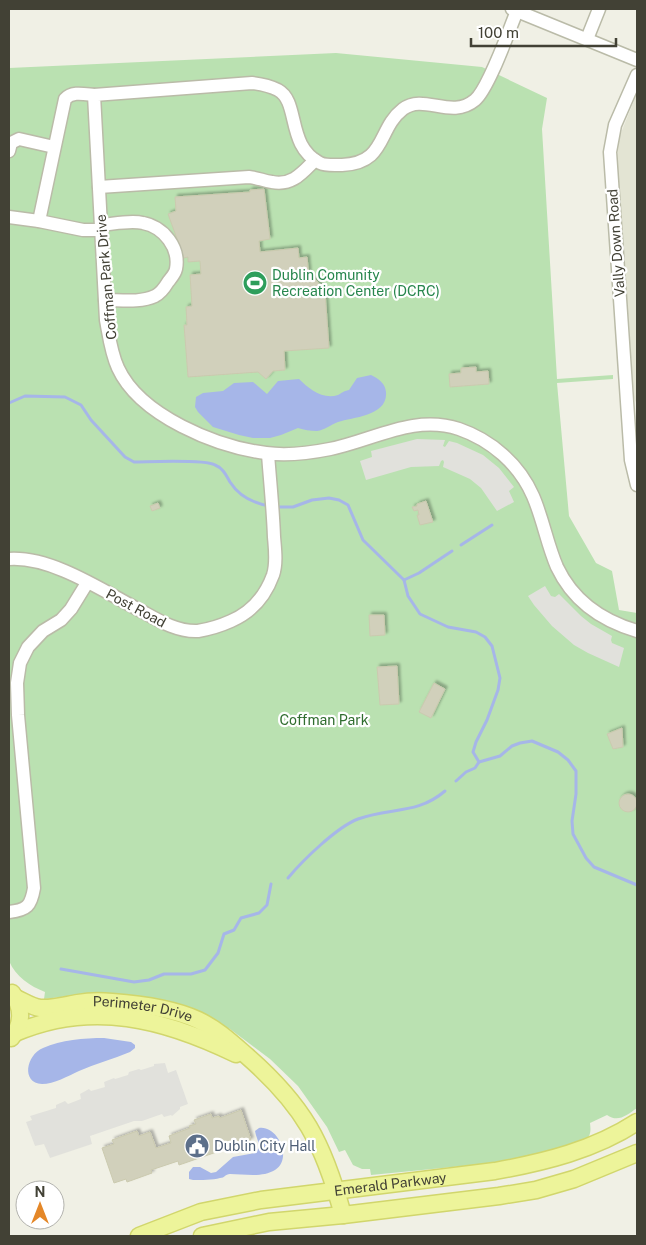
<svg xmlns="http://www.w3.org/2000/svg" width="646" height="1245" font-family="'Public Sans',sans-serif">
  <style>
    .residential { fill: #e3e4d3 }
    .green { fill: #bae1b1 }
    .parking { fill: #e1e1dc }
    .water { fill: #a6b6e8 }
    .lines { fill: none; stroke-linecap: round; stroke-linejoin: round }
    .stream { stroke: #a6b6e8; stroke-width: 3 }
    .building { fill: #d1d0bb; stroke: #cbcaaf; filter: url(#shadow) }
    .minor-casing { stroke: #babba8; stroke-width: 15 }
    .major-casing { stroke: #d1d66c; stroke-width: 19 }
    .minor { stroke: #fff; stroke-width: 12 }
    .major { stroke: #edf49a; stroke-width: 16 }
    .labels { text-anchor: middle; stroke-width: 4.5; stroke-linejoin: round; paint-order: stroke }
    .street-label { font-size: 14px; fill: #424135; stroke: #fff }
    .leisure-label { font-size: 14px; fill: #27864d; stroke: #fff; text-anchor: start }
    .park-label { font-size: 14px; fill: #306d2f; stroke: #fff }
    .service-label { font-size: 14px; fill: #4e5e75; stroke: #fff; text-anchor: start }
  </style>
  <defs>
    <filter id="shadow"><feDropShadow dx="2.5" dy="-2.5" stdDeviation="1" flood-color="#0004"/></filter>
  </defs>
  <rect width="100%" height="100%" fill="#f0f0e5"/>
  <path class="residential" d="M637,93V405L634,398L617,164L619,138Z"/>
  <path class="green" d="M336,53L482,67L547,98L542,129L557,379L613,375V379L557,383L569,516L596,563L612,571L619,610L637,613V1108C627,1115 618,1123 607,1115L590,1123C591,1131 591,1136 584,1142L533,1157L483,1164L371,1175L370,1169H362L353,1165L345,1150L339,1152L327,1127L298,1086L270,1059L230,1029L209,1019L78,995L44,999L45,992C30,986 16,977 9,961V68Z"/>
  <g class="parking">
    <path d="M417,439L445,440L443,446L445,447L449,441L457,443L483,455L499,468L514,487L509,491L514,502L497,511L481,488L470,479L443,467L444,462L443,460L441,461L439,466L411,467L366,480L360,461L372,457L371,451Z"/>
    <path d="M545,586L551,596L555,597L559,594L581,616L591,624L612,636L611,640L612,643L624,648L619,667L588,653L574,645L552,626L534,605L528,596Z"/>
    <path d="M165,1063L168,1073L176,1070L188,1104L180,1107V1109L172,1116L171,1115L164,1117L162,1114L142,1121H134L90,1136L92,1144L50,1158L44,1144L35,1146L26,1122L32,1120L30,1116L56,1108V1105L65,1101L68,1104L81,1099L80,1094L89,1089L91,1091L105,1087L104,1082L114,1078L115,1079L128,1075L129,1072L139,1069L141,1070L154,1066V1064Z"/>
  </g>
  <g class="water">
    <path d="M371,375C379,379 385,383 386,392C388,416 353,417 338,422C330,425 325,430 317,431C310,431 304,430 298,428L281,435L270,438H253L239,435L213,427L198,412L195,407L196,397L203,393L223,391L234,383L253,382L267,394L278,381L299,379C309,389 323,400 338,395C342,393 343,391 349,390L357,378Z"/>
    <path d="M104,1038L131,1042L135,1045V1048L130,1052C113,1059 95,1064 79,1071C68,1076 54,1084 42,1084C21,1083 26,1055 43,1048C61,1040 84,1038 104,1038Z"/>
    <path d="M259,1128C278,1125 293,1159 275,1170C262,1178 244,1174 230,1174C225,1174 225,1178 220,1178C213,1180 201,1180 193,1180L189,1179V1172L193,1167H200L211,1173L216,1172L233,1157L255,1153C263,1146 256,1139 255,1131Z"/>
  </g>
  <g class="lines">
    <g class="stream">
      <path d="M9,403L25,396L65,397L81,405L91,420L125,457L134,462C148,462 205,459 215,465C223,468 226,475 230,482C239,496 252,503 269,506"/>
      <path d="M275,507H293L312,500L329,498L339,500L348,505L363,540L404,580L408,596L420,614L448,627L476,632L485,637L492,646L500,678L498,690L487,720L476,742L473,752L479,762L500,756L512,746L520,743L532,741L558,752L568,760L576,771V794L572,821L573,834L586,858L594,867L637,885"/>
      <path d="M461,545L492,525"/>
      <path d="M404,580L419,573L452,551"/>
      <path d="M456,781L466,772L475,768L479,762"/>
      <path d="M288,878C303,860 337,827 358,819C390,807 417,815 445,791"/>
      <path d="M61,969L134,982L149,980L164,974H191L205,970L218,953L224,934L234,930L241,918L259,913L267,905L271,884"/>
    </g>
  </g>
  <g class="building">
    <path d="M264,189L270,239L259,241L260,252L298,248L299,258L307,257L309,277L317,281L325,292L329,348L284,351L285,370L273,371L266,379L258,372L188,377L184,325H187L186,307L192,306L190,275L201,274L200,261L188,262V257L184,258L168,214L176,211L175,197L250,192V190Z"/>
    <path d="M476,367V372L488,371L489,384L450,387L449,374L461,373V368Z"/>
    <path d="M426,501L433,522L420,525L417,515H419L418,510L414,511L412,507L417,506V504Z"/>
    <path d="M158,503L160,508L152,511L150,506Z"/>
    <path d="M369,615H384L385,635L370,636Z"/>
    <path d="M397,666L399,704L380,705L377,667Z"/>
    <path d="M434,683L445,689L431,718L419,712Z"/>
    <path d="M622,728L623,747L613,749L607,734Z"/>
    <circle cx="628" cy="803" r="9"/>
    <path d="M241,1110L251,1140L179,1165L178,1161L151,1170L152,1173L127,1182L126,1179L114,1183L102,1148L114,1144L112,1140L137,1131L139,1136L150,1132L156,1148L171,1143L169,1136L190,1128L189,1126L196,1124L194,1120L211,1114L212,1118L219,1116L220,1118Z"/>
  </g>
  <g class="lines">
    <defs>
      <g id="minor">
        <path d="M512,9L637,60"/>
        <path d="M517,11C509,30 489,88 475,100C451,120 424,93 403,109C377,129 387,163 342,165C335,165 326,166 320,163C286,146 300,102 278,90C270,86 261,84 252,83L94,95L106,320C109,336 111,353 118,368C140,416 217,447 266,453C287,456 310,453 330,449C374,440 414,414 459,429C491,440 519,464 533,496C543,519 547,544 557,567C573,601 603,621 637,631"/>
        <path d="M587,39L599,9"/>
        <path d="M637,75L615,125L610,152L631,460L637,485"/>
        <path d="M94,95C84,94 72,91 65,99L39,221L83,230H101"/>
        <path d="M9,151L11,143L19,139L54,147"/>
        <path d="M99,187L249,177C259,178 263,181 272,182C292,186 302,173 315,160"/>
        <path d="M9,217L39,221"/>
        <path d="M101,225C114,224 130,220 143,223C164,227 180,248 176,269C175,274 171,278 168,282C165,287 161,293 155,296C140,303 121,300 105,300"/>
        <path d="M9,559C53,556 106,593 145,613C161,622 179,632 198,631C210,629 220,626 231,621C252,612 265,597 273,575C277,563 275,549 274,537C273,509 270,481 268,454"/>
        <path d="M9,912C27,910 31,906 34,888L18,715L17,683L20,663L28,647L43,631L61,620L71,609L87,583"/>
      </g>
      <g id="major">
        <path id="s1" d="M16,998C23,1001 32,1007 40,1008C53,1009 66,1005 78,1003C89,1001 101,1001 112,1002C140,1004 172,1008 198,1020C217,1029 231,1042 247,1056C304,1106 323,1142 343,1215"/>
        <path d="M15,1033C92,1000 164,1019 236,1054"/>
        <path d="M11,1038C23,1025 23,1007 12,993"/>
        <path id="s2" d="M139,1236L201,1212L261,1200L495,1171C545,1162 594,1150 637,1122"/>
        <path d="M202,1236L269,1222L343,1215L499,1196L536,1190L574,1179L637,1153"/>
      </g>
    </defs>
    <use href="#minor" class="minor-casing"/>
    <use href="#major" class="major-casing"/>
    <use href="#minor" class="minor"/>
    <use href="#major" class="major"/>
  </g>
  <defs>
    <symbol id="stadium-disc" viewBox="-11 -11 22 22"><circle r="9.5" fill="#2e9e5b" stroke="#fff"/><path d="M0-5a6.5 5 0 1 0 0 10a6.5 5 0 1 0 0-10ZM-3.5-1.8h7v3.6h-7Z" fill="#fff"/></symbol>
    <symbol id="civic-disc" viewBox="-11 -11 22 22"><circle r="9.5" fill="#5c6f8a" stroke="#fff"/><path d="M-.6-6.5H3V-4.5H.6V-3L4-1V1h2V6H-6V1h2V-1L-.6-3ZM-1.2 2.5V6h2.4V2.5Z" fill="#fff"/></symbol>
  </defs>
  <g fill-rule="evenodd">
    <use href="#stadium-disc" x="241" y="269" width="28" height="28"/>
    <use href="#civic-disc" x="183" y="1132" width="28" height="28"/>
  </g>
  <g class="labels">
    <g class="street-label">
      <text transform="translate(616 243) rotate(-94)" y="5">Vally Down Road</text>
      <text transform="translate(106 277) rotate(-95)" y="5">Coffman Park Drive</text>
      <text transform="translate(136 608) rotate(28)" y="5">Post Road</text>
      <text dy="5" stroke="none"><textPath href="#s1" startOffset="130">Perimeter Drive</textPath></text>
      <text dy="5" stroke="none"><textPath href="#s2" startOffset="258">Emerald Parkway</textPath></text>
    </g>
    <g class="leisure-label">
      <text x="272" y="280">Dublin Comunity<tspan x="272" dy="16">Recreation Center (DCRC)</tspan></text>
    </g>
    <g class="park-label">
      <text x="324" y="725">Coffman Park</text>
    </g>
    <g class="service-label">
      <text x="214" y="1151">Dublin City Hall</text>
    </g>
  </g>
  <rect width="646" height="1245" fill="none" stroke="#424135" stroke-width="20"/>
  <g transform="translate(40 1205)"><circle r="24" fill="#ffffff" stroke="#b3b3ae"/>
  <path d="M0-4L9 19L0 12L-9 19Z" fill="#e48728"/>
  <text y="-8" font-size="14" font-weight="bold" text-anchor="middle" fill="#424135">N</text>
  </g>
  <path d="M471 38v8h145v-8" fill="none" stroke="#424135" stroke-width="2.5"/>
  <text x="478" y="38" font-size="15" fill="#424135" stroke="#ffffff" stroke-width="4" paint-order="stroke">100 m</text>
</svg>
